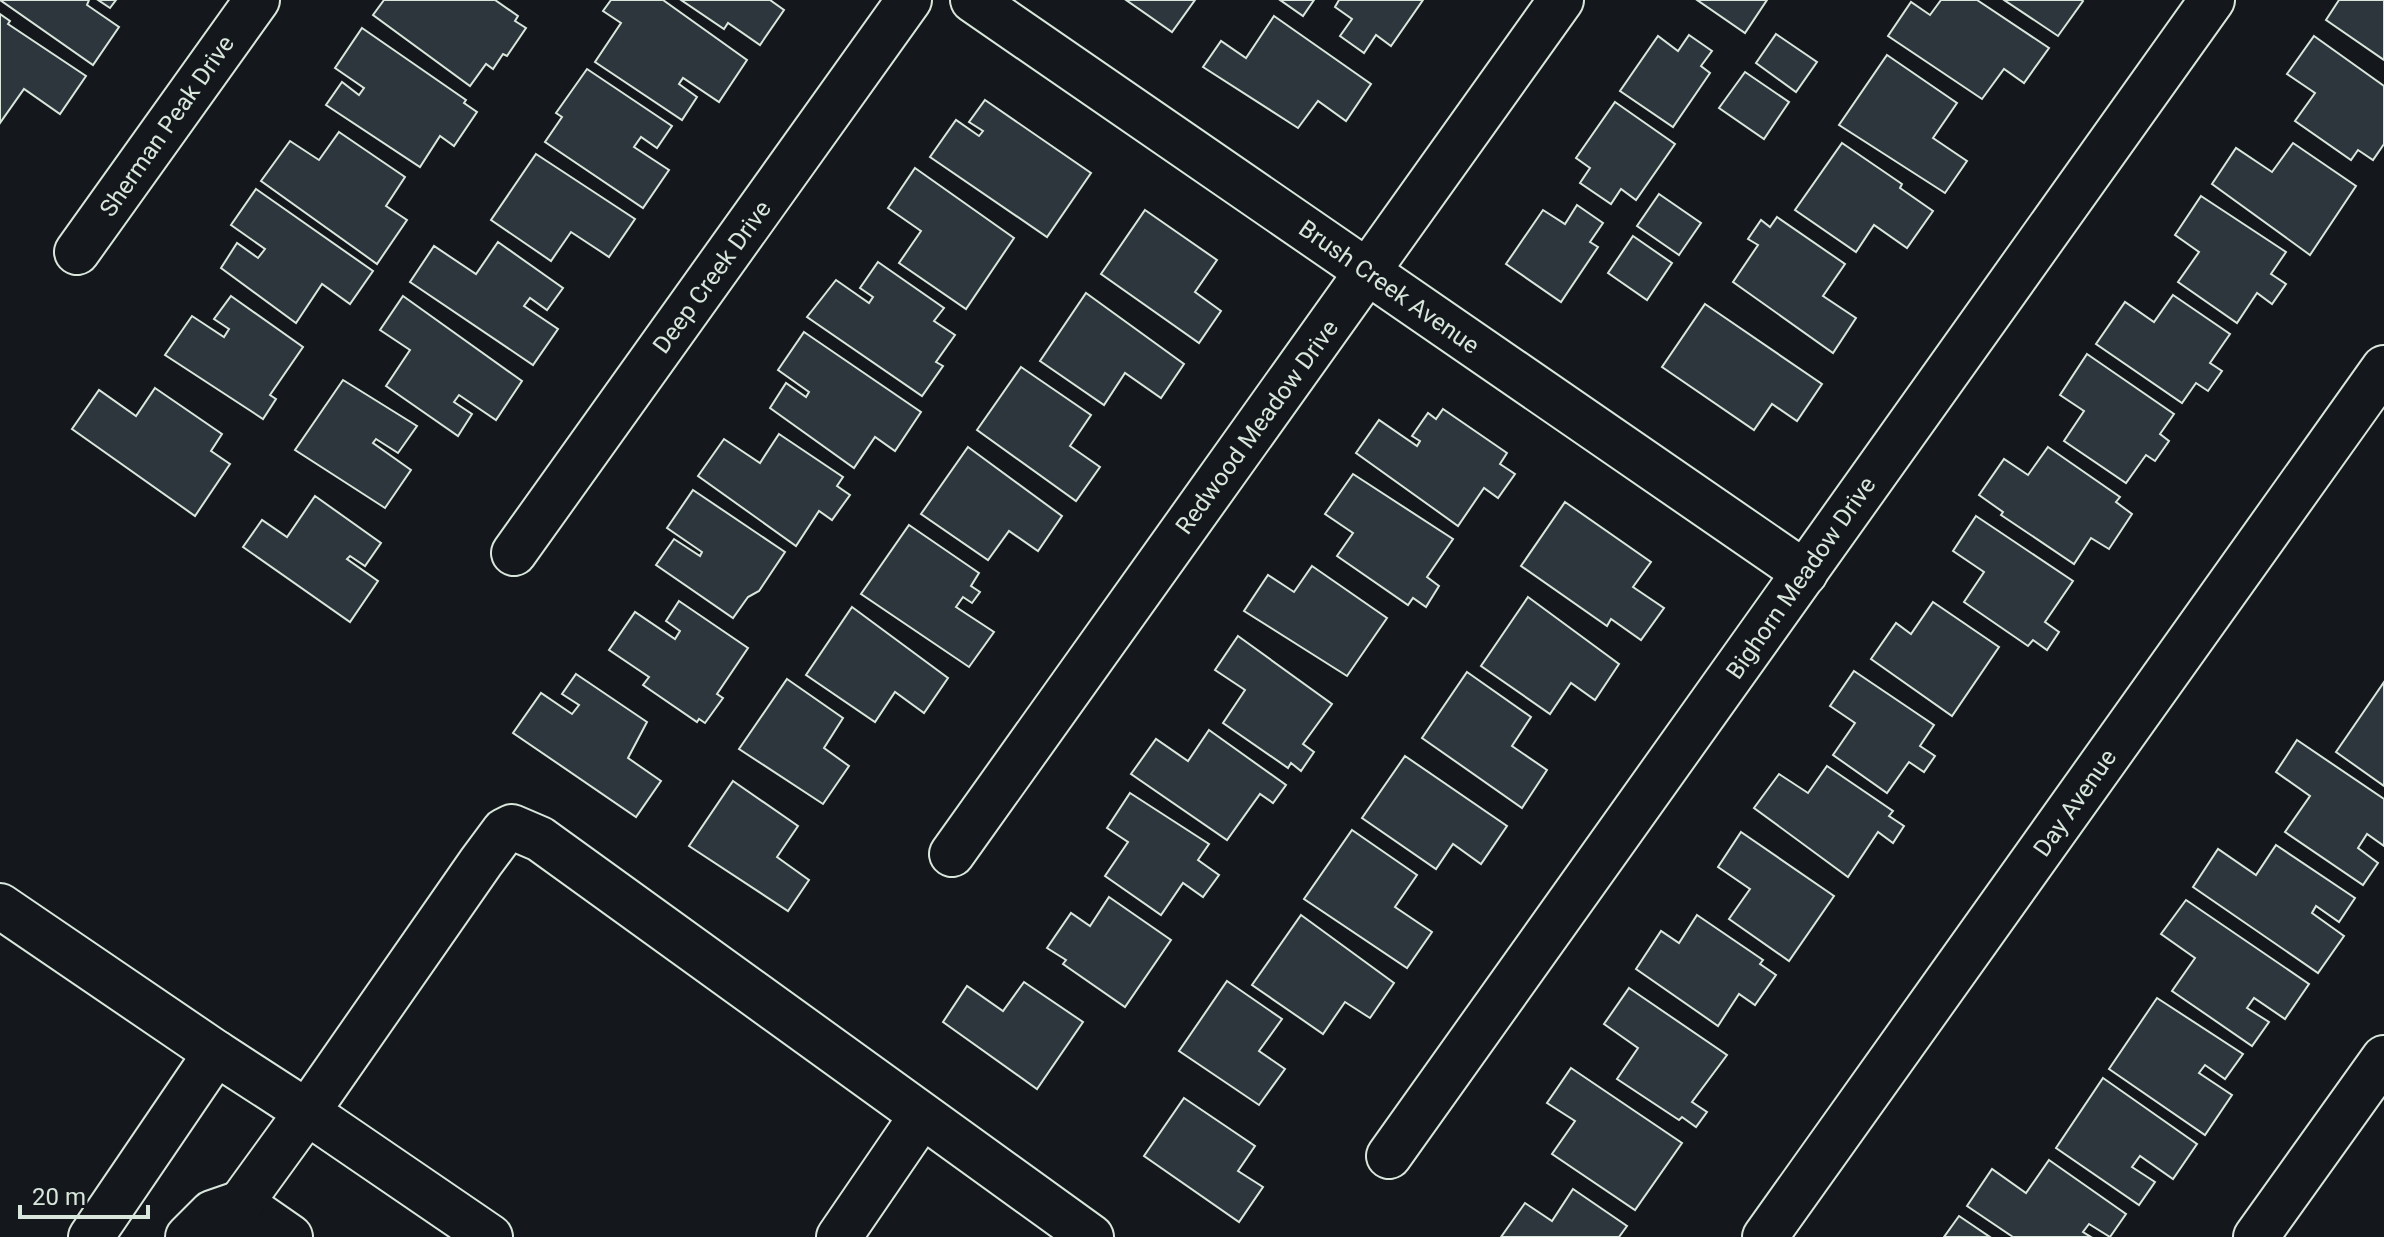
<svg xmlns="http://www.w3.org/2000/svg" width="2384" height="1237" font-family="Roboto,sans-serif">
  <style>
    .building { fill: #2c363c; stroke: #d8e6dc; stroke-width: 2 }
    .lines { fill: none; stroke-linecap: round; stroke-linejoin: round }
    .minor-casing { stroke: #d8e6dc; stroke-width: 48 }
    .minor { stroke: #14181c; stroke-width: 44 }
    .labels { text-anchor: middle; stroke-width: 6; stroke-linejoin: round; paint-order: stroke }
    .street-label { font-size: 24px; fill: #d8e6dc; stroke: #14181c }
  </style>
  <rect width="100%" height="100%" fill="#14181c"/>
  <g class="building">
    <path d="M0,0H89L87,5L119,27L93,65Z"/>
    <path d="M98,0H116L110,8Z"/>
    <path d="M384,0H495L518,16L515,21L526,28L507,56L503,54L493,69L486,64L470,86L373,15Z"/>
    <path d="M611,0H663L747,60L719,102L683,78L679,84L697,97L682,120L595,62L621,23L603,11Z"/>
    <path d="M681,0H770L784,10L760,45L728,23L724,29Z"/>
    <path d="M1126,0H1195L1172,32Z"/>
    <path d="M1280,0H1314L1303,16Z"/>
    <path d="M1339,0H1423L1391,46L1376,35L1364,53L1340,36L1352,19L1335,7Z"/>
    <path d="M1697,0H1767L1745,33Z"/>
    <path d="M1941,0H1977L2049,48L2024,83L2004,69L1982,99L1888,36L1911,2L1930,15Z"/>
    <path d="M2004,0H2082L2083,1L2058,36Z"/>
    <path d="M2339,0H2384V60L2326,20Z"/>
    <path d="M0,14L10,21L8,24L86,76L60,114L24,89L0,123Z"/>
    <path d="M1274,16L1371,84L1346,121L1318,101L1298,128L1203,67L1221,41L1246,58Z"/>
    <path d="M362,28L466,100L464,103L477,112L454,146L440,136L420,167L326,105L342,82L359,95L364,88L335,68Z"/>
    <path d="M1776,34L1817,62L1796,92L1756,63Z"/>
    <path d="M1689,35L1712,51L1701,66L1710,73L1673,127L1620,91L1658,36L1678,51Z"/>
    <path d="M2314,36L2384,86V144L2373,160L2358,150L2351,160L2295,121L2315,93L2287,74Z"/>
    <path d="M1887,55L1957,103L1933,138L1967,161L1945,193L1839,125Z"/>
    <path d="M587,69L672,126L657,148L641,137L634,147L669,170L643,208L545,142L562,117L556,113Z"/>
    <path d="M1745,72L1789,102L1764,139L1719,108Z"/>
    <path d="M985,100L1091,173L1047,237L930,157L956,120L979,136L983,131L969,122Z"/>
    <path d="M1615,102L1675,144L1636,200L1621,189L1611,204L1580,183L1590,168L1576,158Z"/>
    <path d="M339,132L405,177L386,206L407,220L377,264L261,181L290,141L319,160Z"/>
    <path d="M1842,143L1902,184L1900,188L1933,211L1907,248L1874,225L1856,252L1795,210Z"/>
    <path d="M2293,143L2356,186L2310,255L2212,184L2236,148L2272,172Z"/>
    <path d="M536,154L635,219L609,257L571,232L551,261L491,220Z"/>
    <path d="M915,168L1014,238L966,309L899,263L921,231L888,208Z"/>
    <path d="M256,189L373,271L350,304L322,284L296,323L221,268L237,243L258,258L265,249L231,225Z"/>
    <path d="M1659,194L1701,223L1679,255L1637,226Z"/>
    <path d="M2201,196L2286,252L2271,274L2286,284L2272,304L2257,293L2237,323L2178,282L2199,252L2175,235Z"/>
    <path d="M1577,205L1603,223L1590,242L1598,247L1561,302L1506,264L1543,210L1565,224Z"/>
    <path d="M1145,210L1217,260L1195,292L1221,311L1199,343L1101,274Z"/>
    <path d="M1777,217L1845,264L1823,296L1856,318L1833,353L1733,282L1758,245L1748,239L1761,220L1770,227Z"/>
    <path d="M1633,236L1672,263L1647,300L1608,273Z"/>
    <path d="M498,242L563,288L547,310L530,298L524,306L558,329L533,365L410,282L434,246L476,274Z"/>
    <path d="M878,262L944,308L934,321L955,335L936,362L943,366L922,396L807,317L836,280L869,303L873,297L860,288Z"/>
    <path d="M1086,293L1184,364L1161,398L1125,373L1104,405L1040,361Z"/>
    <path d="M2173,295L2230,334L2210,363L2222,371L2208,391L2196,383L2182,403L2096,344L2125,302L2154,322Z"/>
    <path d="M231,296L303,347L270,395L276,399L263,419L165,355L192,316L224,337L229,329L214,319Z"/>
    <path d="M403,296L522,381L496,420L459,395L454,402L472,414L458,436L386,386L410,350L380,330Z"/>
    <path d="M1705,304L1822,384L1797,421L1772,404L1754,430L1662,367Z"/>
    <path d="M804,332L921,412L895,451L875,437L854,468L770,408L786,383L806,397L809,392L778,370Z"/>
    <path d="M2087,354L2174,414L2160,434L2169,441L2155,461L2146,455L2126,483L2064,441L2084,411L2060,395Z"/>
    <path d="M1021,367L1091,415L1070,446L1100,467L1076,501L977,430Z"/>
    <path d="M343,380L417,426L398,453L376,439L373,443L411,470L385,508L295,450Z"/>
    <path d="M155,388L222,434L211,451L230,464L195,516L72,429L99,390L136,416Z"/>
    <path d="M1443,409L1507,453L1500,464L1515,474L1498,498L1484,488L1458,526L1356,453L1379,420L1417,446L1420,441L1412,436L1428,413L1436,419Z"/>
    <path d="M779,434L843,477L837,486L850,495L832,520L819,511L796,546L698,476L724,439L760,463Z"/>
    <path d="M968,447L1062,516L1038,551L1009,531L988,560L921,514Z"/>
    <path d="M2048,447L2120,497L2116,502L2132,514L2109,549L2091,538L2074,564L2001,515L2003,512L1979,495L2004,459L2028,475Z"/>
    <path d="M1353,474L1453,539L1427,577L1439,586L1426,607L1413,598L1408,605L1337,556L1353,533L1325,514Z"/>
    <path d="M693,490L785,552L759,591L748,597L733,618L656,565L674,539L700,556L702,552L667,528Z"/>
    <path d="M315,496L381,543L365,566L350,556L347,559L378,581L350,622L243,547L262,520L287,537Z"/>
    <path d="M1565,502L1651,562L1633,587L1664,608L1641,640L1611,619L1607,626L1521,566Z"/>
    <path d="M1976,516L2073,581L2045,622L2059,632L2047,650L2033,640L2028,646L1964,602L1984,572L1953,551Z"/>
    <path d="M909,525L979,573L971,586L980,592L972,603L963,597L956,607L994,632L969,667L861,594Z"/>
    <path d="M1312,566L1387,618L1347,676L1244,611L1268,575L1294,592Z"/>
    <path d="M1528,597L1619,664L1595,700L1571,683L1550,714L1481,666Z"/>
    <path d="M679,601L748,648L717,694L723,698L705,723L699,719L697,722L643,685L649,677L609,650L635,612L675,639L680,631L666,621Z"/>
    <path d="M1933,602L1999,647L1952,716L1871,659L1896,623L1911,634Z"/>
    <path d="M852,607L948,678L924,713L895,692L875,722L806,675Z"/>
    <path d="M1238,636L1332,704L1303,744L1314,752L1301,771L1291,763L1288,768L1223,723L1245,690L1215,670Z"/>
    <path d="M1854,671L1934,725L1920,746L1935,756L1924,772L1909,762L1887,793L1833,755L1855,723L1830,706Z"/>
    <path d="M1467,672L1531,717L1512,746L1547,770L1522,808L1422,738Z"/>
    <path d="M576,674L647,722L628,758L661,781L636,817L513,733L541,693L572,714L579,705L562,694Z"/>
    <path d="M787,679L843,718L824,748L849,766L823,804L739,749Z"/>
    <path d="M2384,682V786L2336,752Z"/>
    <path d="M1209,730L1286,785L1273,803L1260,794L1227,840L1131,774L1156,739L1188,761Z"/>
    <path d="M2297,740L2384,799V846L2367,834L2358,848L2378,863L2363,885L2285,832L2310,796L2276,772Z"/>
    <path d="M1405,756L1507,826L1481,864L1453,844L1436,869L1362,818Z"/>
    <path d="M1827,766L1893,811L1889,816L1904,826L1893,843L1878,832L1848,877L1754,808L1779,774L1808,793Z"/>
    <path d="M733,781L798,826L777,857L809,880L788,911L689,846Z"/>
    <path d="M1130,793L1209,844L1198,860L1219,875L1203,897L1183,883L1161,915L1105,876L1128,842L1107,828Z"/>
    <path d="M1352,830L1417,875L1395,907L1432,932L1407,968L1304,899Z"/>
    <path d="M1741,832L1834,896L1789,961L1729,919L1750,889L1718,867Z"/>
    <path d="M2276,845L2355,898L2339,922L2316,906L2312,913L2344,936L2318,973L2193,887L2218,849L2256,875Z"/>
    <path d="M1109,897L1171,940L1125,1007L1063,964L1066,960L1047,948L1071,913L1090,926Z"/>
    <path d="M2186,900L2309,984L2285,1019L2254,998L2247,1008L2269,1022L2252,1046L2172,991L2195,958L2161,934Z"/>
    <path d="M1301,915L1394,983L1370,1018L1345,1002L1323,1034L1252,985Z"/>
    <path d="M1697,915L1763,960L1760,964L1776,975L1755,1005L1739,994L1718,1026L1636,969L1661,931L1679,943Z"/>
    <path d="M1227,981L1282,1019L1259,1051L1285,1069L1259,1105L1179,1051Z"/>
    <path d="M1024,982L1083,1022L1037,1089L943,1022L967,986L1003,1011Z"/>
    <path d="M1629,988L1727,1055L1692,1102L1707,1112L1696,1127L1682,1117L1679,1120L1617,1079L1638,1048L1604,1024Z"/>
    <path d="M2157,998L2243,1054L2225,1079L2205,1065L2199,1073L2232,1095L2205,1135L2109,1069Z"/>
    <path d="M1571,1068L1682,1143L1635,1210L1552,1154L1575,1121L1547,1103Z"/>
    <path d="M2103,1078L2197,1144L2173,1179L2140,1156L2132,1167L2155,1182L2139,1205L2056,1148Z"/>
    <path d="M1184,1098L1255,1146L1238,1171L1263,1187L1239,1222L1144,1156Z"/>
    <path d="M2049,1160L2126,1214L2110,1237L2089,1224L2083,1232L2091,1237H2013L1967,1206L1992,1169L2026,1193Z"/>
    <path d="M1573,1189L1627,1226L1619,1237H1501L1525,1203L1552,1221Z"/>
    <path d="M1959,1216L1990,1237H1944Z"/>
  </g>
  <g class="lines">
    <defs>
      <g id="minor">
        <path d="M973,0L1805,573"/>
        <path d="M77,252L257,0"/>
        <path d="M514,553L909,0"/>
        <path d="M952,854L1561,0"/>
        <path d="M0,906L216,1053"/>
        <path d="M1389,1156L2212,0"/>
        <path d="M241,1203L290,1237"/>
        <path d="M91,1237L216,1053L307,1112L241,1203L233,1237"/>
        <path d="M188,1237L212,1213L241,1203"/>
        <path d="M490,1237L307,1112L481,862L504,831L512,827L540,839L1091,1237"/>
        <path d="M839,1237L921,1117"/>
        <path d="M1765,1237L2384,368"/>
        <path d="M2256,1237L2384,1058"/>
      </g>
    </defs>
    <use href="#minor" class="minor-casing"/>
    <use href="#minor" class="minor"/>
  </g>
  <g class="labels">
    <g class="street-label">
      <text transform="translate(167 126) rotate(-55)" y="8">Sherman Peak Drive</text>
      <text transform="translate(712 277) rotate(-54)" y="8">Deep Creek Drive</text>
      <text transform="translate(1389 287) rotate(35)" y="8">Brush Creek Avenue</text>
      <text transform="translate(1257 427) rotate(-54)" y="8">Redwood Meadow Drive</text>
      <text transform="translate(1801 578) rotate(-55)" y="8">Bighorn Meadow Drive</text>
      <text transform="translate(2075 803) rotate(-55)" y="8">Day Avenue</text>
    </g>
  </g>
  <path d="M20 1205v12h128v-12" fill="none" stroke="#d8e6dc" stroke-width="4"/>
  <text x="32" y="1205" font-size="24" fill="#d8e6dc" stroke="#14181c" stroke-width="6" paint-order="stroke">20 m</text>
</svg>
